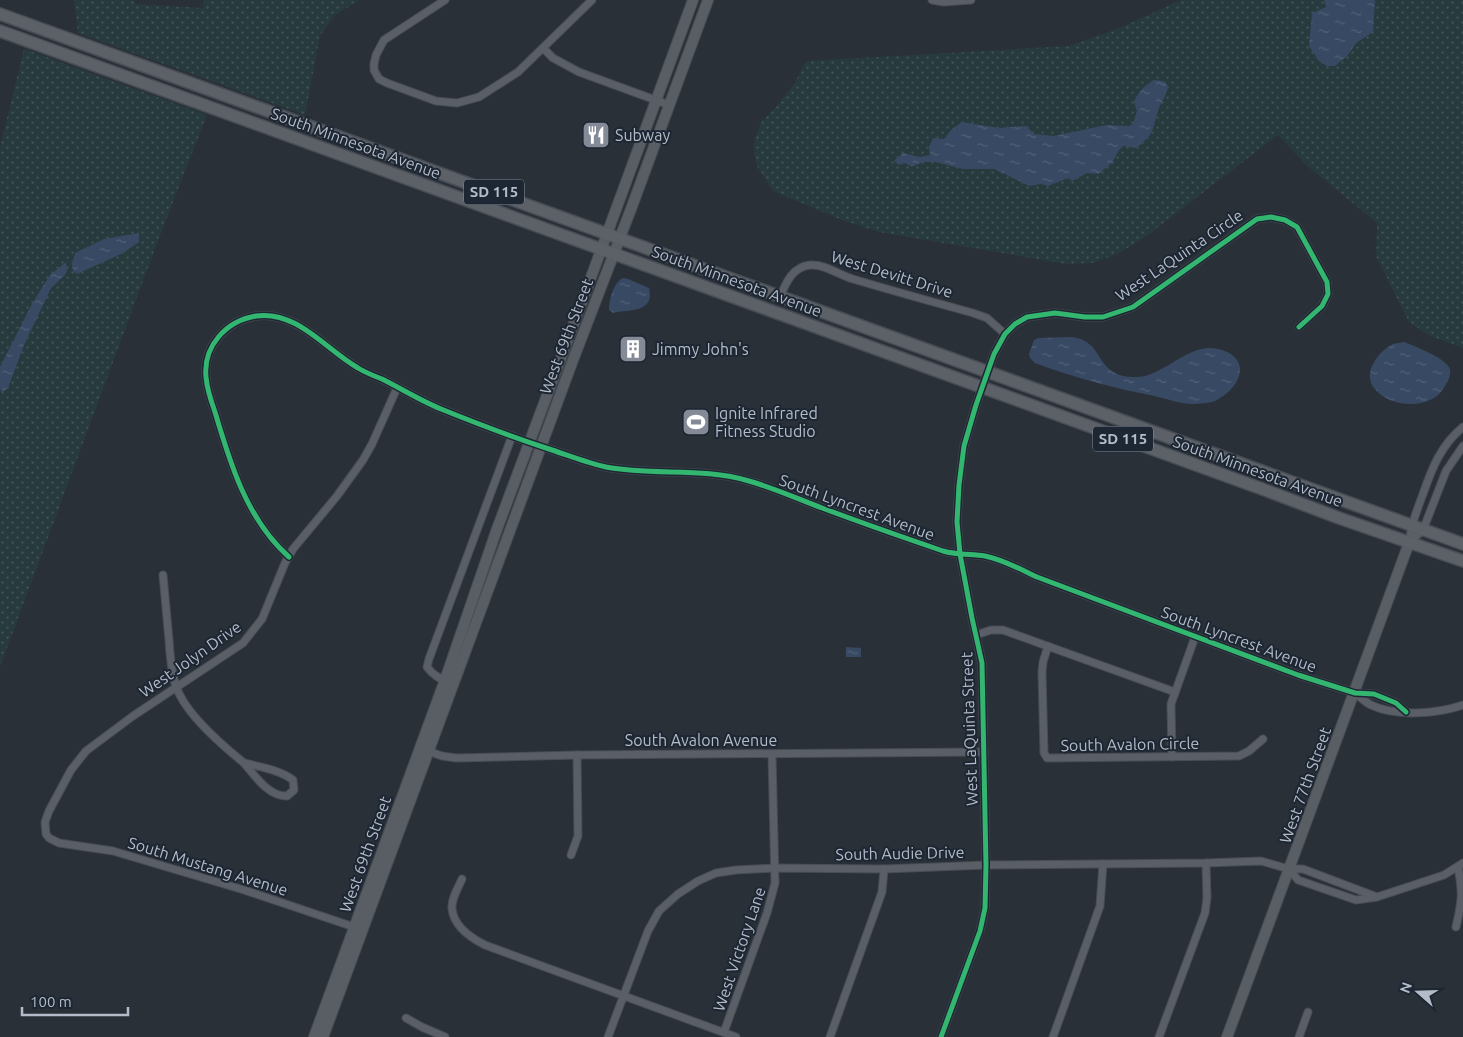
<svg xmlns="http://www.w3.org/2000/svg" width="1463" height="1037" font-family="Ubuntu,sans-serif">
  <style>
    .grass { fill: url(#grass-dots) }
    .water { fill: url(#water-ripples) }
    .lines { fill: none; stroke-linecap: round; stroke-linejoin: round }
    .street-casing { stroke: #484c53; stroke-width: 9 }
    .secondary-casing { stroke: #484c53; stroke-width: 12 }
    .primary-casing { stroke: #484c55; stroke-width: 14 }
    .street { stroke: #5a5e66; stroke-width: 7 }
    .secondary { stroke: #595d64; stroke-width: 10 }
    .primary { stroke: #5c6168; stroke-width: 11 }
    .cycleway-casing { stroke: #1d2633; stroke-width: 8 }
    .cycleway { stroke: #33b770; stroke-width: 5 }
    .labels { text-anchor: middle; stroke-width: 4; stroke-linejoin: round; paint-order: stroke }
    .shield { fill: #1d2633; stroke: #878f9c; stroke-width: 1 }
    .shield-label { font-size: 15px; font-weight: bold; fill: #b4bcc9 }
    .poi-label { font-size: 16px; fill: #b4bcc9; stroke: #1d2633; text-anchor: start }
    .street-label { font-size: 16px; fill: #b4bcc9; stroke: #1d2633 }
  </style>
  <defs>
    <pattern id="grass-dots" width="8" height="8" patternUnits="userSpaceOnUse" patternTransform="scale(1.25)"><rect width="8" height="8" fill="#273a3e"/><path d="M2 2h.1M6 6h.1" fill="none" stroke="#445559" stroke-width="1.8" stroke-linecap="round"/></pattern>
    <pattern id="water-ripples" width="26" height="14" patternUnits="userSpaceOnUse" patternTransform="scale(1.25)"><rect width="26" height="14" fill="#384963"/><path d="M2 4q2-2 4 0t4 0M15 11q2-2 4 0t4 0" fill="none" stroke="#526178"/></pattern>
  </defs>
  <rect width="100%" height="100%" fill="#2a3038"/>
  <g class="grass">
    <path d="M74,0H134L135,4L203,8L204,0H359L334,16L320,36L305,115L78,33Z"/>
    <path d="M1181,0H1463V348L1430,336L1409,322L1376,256L1377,223L1307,166L1278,135L1148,235L1118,254L1092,263L1066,264L879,232L842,220L773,191L757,166L754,152V142L761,122L774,109L795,83L806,61L1069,46L1117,29Z"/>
    <path d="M24,49L207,115L159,238L0,667V147Z"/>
  </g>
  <g class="water">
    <path d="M1324,0H1375L1373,32L1356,43L1348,55L1335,66H1327L1319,61L1309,46L1312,13L1326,7Z"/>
    <path d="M1154,80L1164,81L1168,86C1167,95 1162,100 1159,108C1151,130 1157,132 1136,148L1123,146L1119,150L1112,163L1098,174L1087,173L1072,181L1068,178L1048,186L1041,184L1029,186L995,169H963L936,162H922L912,167L905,163L899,165L894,161L903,153L920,157L930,155L929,147L933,138L944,139L951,130L962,122L999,128L1026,126L1034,134L1054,136L1106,125L1129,126L1133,124L1137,111L1134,102C1138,92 1145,85 1154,80Z"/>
    <path d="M139,233V242L123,253L77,274L73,271L72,264L75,253L104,239Z"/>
    <path d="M66,262L67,271L64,276L51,288L24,345L8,388L2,393L0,389V367L32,304L50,275Z"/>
    <path d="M623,278L628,279L649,288C655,313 630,309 613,313L609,310C609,301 613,283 623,278Z"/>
    <path d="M1072,337C1075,338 1079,338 1083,340C1104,350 1099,378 1136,377C1168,376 1193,335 1227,352C1234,355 1240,362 1240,369C1240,383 1227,395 1215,401C1210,403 1199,404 1193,404C1182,404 1170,400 1159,397C1118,389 1075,378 1035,363L1030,358L1029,354L1034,340L1038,338Z"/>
    <path d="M1404,342C1415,346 1447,359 1450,369C1451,374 1449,380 1446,384C1443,391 1437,397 1430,400C1413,408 1386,404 1374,388C1362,372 1379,351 1393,344C1396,343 1401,343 1404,342Z"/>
    <path d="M846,647L861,648V657H846Z"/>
  </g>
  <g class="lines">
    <defs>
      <g id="street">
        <path d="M445,0L384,40L376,55L374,64V70L379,79L387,83L436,101L457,103L479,97L518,72L592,0"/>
        <path d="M932,0L944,2L971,0"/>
        <path d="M543,48L553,58L579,72L669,105"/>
        <path d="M780,297C786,283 792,267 810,265C825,264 839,275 853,279C893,291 933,302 973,313L987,318L1005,334"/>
        <path d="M1409,543C1411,525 1417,510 1423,494C1432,468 1441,445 1463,427"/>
        <path d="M1409,543L1423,530L1446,471L1463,446"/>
        <path d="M289,557C247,520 230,463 215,412C211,401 207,389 206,377C203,346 226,321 256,316C297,310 326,350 358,368C366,373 374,376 382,379C402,389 421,401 441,409C478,424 515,438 552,450C570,456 588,463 606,467C654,476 703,467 749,481C774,488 798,499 822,508C862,523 902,537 943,551C957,555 971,554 985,556C1004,560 1020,569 1037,577L1298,675L1355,693L1374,694L1396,703L1406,712"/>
        <path d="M163,575C165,597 167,619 169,640C170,655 171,672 176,686C184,712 223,746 244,763"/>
        <path d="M976,635L991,630H1003L1175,692"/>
        <path d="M1048,646L1043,662L1042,672L1044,753L1047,758L1239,756L1249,751L1263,739"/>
        <path d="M448,682C439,678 433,675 427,667L429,659L512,436"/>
        <path d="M1355,693C1360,697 1365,702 1371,705C1396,717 1436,714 1463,705"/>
        <path d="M425,750L442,756L456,758L577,755L984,752"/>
        <path d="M1172,757L1171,704L1195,637"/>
        <path d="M244,763C261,767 280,770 293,780L294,790L287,796C269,797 255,776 244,763Z"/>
        <path d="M571,855L578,836L577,755"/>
        <path d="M1289,869L1298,880L1356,900L1377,897L1444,875L1463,863"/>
        <path d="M462,879C458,888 451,899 452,909C454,927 471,938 485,945L736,1037"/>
        <path d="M1456,927C1462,901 1463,893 1458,867"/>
        <path d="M357,928L244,890L113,851L59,843L49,838L46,834L45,822L49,811L71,770L86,751L133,716L243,643L262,619L285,563L293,549L337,496L363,460L372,444L397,388"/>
        <path d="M406,1018L422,1027L445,1037"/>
        <path d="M724,1032L767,913L775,883L772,754"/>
        <path d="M608,1037L648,931L659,911L678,894L698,881L716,873L736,870L775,868L884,869L986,865L1206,863L1261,861L1289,869H1303L1377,897"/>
        <path d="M830,1037L882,892L884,869"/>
        <path d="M941,1037L980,931L985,908L986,865L982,663L972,618L960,554L957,522L959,485L964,446L976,405L994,354L1005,334L1015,324L1027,317L1055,313L1085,317H1103L1133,307L1257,219L1271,217L1285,220L1297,227L1327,282L1328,294L1322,306L1299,327"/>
        <path d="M1053,1037L1100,906L1103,864"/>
        <path d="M1159,1037L1205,913L1207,898L1206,863"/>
        <path d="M1299,1037L1308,1012"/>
      </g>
      <g id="secondary">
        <path d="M314,1037L445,680L497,529L586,291L693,0"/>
        <path d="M323,1037L573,360L631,209L708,0"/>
        <path d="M1227,1037L1409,543"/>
      </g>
      <g id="primary">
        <path d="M0,14L1463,544"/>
        <path d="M0,31L1265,490L1339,518L1463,561"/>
      </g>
    </defs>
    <use href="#street" class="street-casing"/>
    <use href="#secondary" class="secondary-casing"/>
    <use href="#primary" class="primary-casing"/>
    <use href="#street" class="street"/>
    <use href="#secondary" class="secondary"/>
    <use href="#primary" class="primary"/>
    <defs>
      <g id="cycleway">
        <path d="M289,557C247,520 230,463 215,412C211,401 207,389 206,377C203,346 226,321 256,316C297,310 326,350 358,368C366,373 374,376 382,379C402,389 421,401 441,409C478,424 515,438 552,450C570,456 588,463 606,467C654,476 703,467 749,481C774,488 798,499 822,508C862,523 902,537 943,551C957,555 971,554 985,556C1004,560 1020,569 1037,577L1298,675L1355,693L1374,694L1396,703L1406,712"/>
        <path d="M941,1037L980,931L985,908L986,865L982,663L972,618L960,554L957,522L959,485L964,446L976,405L994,354L1005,334L1015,324L1027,317L1055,313L1085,317H1103L1133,307L1257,219L1271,217L1285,220L1297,227L1327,282L1328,294L1322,306L1299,327"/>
      </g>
    </defs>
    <use href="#cycleway" class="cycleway-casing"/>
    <use href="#cycleway" class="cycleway"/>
  </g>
  <defs>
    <symbol id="restaurant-square" viewBox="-11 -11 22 22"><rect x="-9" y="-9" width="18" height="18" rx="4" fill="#848b96" stroke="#1d2633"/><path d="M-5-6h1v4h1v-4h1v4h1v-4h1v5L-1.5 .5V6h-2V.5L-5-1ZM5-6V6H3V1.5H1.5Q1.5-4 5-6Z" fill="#fff"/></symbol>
    <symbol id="building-square" viewBox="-11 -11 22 22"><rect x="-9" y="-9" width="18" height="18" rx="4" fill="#848b96" stroke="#1d2633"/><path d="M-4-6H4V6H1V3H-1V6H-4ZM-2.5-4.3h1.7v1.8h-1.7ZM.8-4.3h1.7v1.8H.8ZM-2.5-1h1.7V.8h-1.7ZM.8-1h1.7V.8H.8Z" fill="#fff"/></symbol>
    <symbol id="stadium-square" viewBox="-11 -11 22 22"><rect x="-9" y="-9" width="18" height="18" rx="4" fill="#848b96" stroke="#1d2633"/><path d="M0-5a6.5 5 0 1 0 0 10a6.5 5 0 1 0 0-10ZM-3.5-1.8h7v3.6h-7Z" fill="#fff"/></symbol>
  </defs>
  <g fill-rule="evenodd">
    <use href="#restaurant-square" x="580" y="119" width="32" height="32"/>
    <use href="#building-square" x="617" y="333" width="32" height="32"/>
    <use href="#stadium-square" x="680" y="406" width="32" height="32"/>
  </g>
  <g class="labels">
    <g class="shield">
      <rect x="464" y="179.5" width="60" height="25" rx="4"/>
      <rect x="1093" y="426.5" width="60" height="25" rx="4"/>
    </g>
    <g class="shield-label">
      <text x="494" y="197">SD 115</text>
      <text x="1123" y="444">SD 115</text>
    </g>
    <g class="poi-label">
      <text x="615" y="141">Subway</text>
      <text x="652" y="355">Jimmy John's</text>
      <text x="715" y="419">Ignite Infrared<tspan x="715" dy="18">Fitness Studio</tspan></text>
    </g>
    <g class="street-label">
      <text transform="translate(356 143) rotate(20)" y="6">South Minnesota Avenue</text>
      <text transform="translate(1179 255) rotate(-34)" y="6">West LaQuinta Circle</text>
      <text transform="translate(892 274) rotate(17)" y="6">West Devitt Drive</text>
      <text transform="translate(737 281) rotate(20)" y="6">South Minnesota Avenue</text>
      <text transform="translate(566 336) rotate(-69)" y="6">West 69th Street</text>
      <text transform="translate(1258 471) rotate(20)" y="6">South Minnesota Avenue</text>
      <text transform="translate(857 507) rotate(20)" y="6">South Lyncrest Avenue</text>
      <text transform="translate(1239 639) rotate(20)" y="6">South Lyncrest Avenue</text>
      <text transform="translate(190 659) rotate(-35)" y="6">West Jolyn Drive</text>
      <text transform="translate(969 729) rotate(-92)" y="6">West LaQuinta Street</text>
      <text x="701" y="746">South Avalon Avenue</text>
      <text transform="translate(1130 744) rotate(-1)" y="6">South Avalon Circle</text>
      <text transform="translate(1305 785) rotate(-70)" y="6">West 77th Street</text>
      <text transform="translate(900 853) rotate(-1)" y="6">South Audie Drive</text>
      <text transform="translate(365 854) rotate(-70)" y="6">West 69th Street</text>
      <text transform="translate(208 866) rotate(17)" y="6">South Mustang Avenue</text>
      <text transform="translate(739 949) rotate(-71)" y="6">West Victory Lane</text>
    </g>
  </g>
  <g transform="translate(1418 992) rotate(290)" stroke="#1d2633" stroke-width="4" paint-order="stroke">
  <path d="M0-4L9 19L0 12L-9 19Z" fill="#b4bcc9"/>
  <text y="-8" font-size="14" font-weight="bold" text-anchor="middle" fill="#b4bcc9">N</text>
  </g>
  <path d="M22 1007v8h106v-8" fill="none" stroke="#b4bcc9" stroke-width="2.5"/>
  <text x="30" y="1007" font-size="15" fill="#b4bcc9" stroke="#1d2633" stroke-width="4" paint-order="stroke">100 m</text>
</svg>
